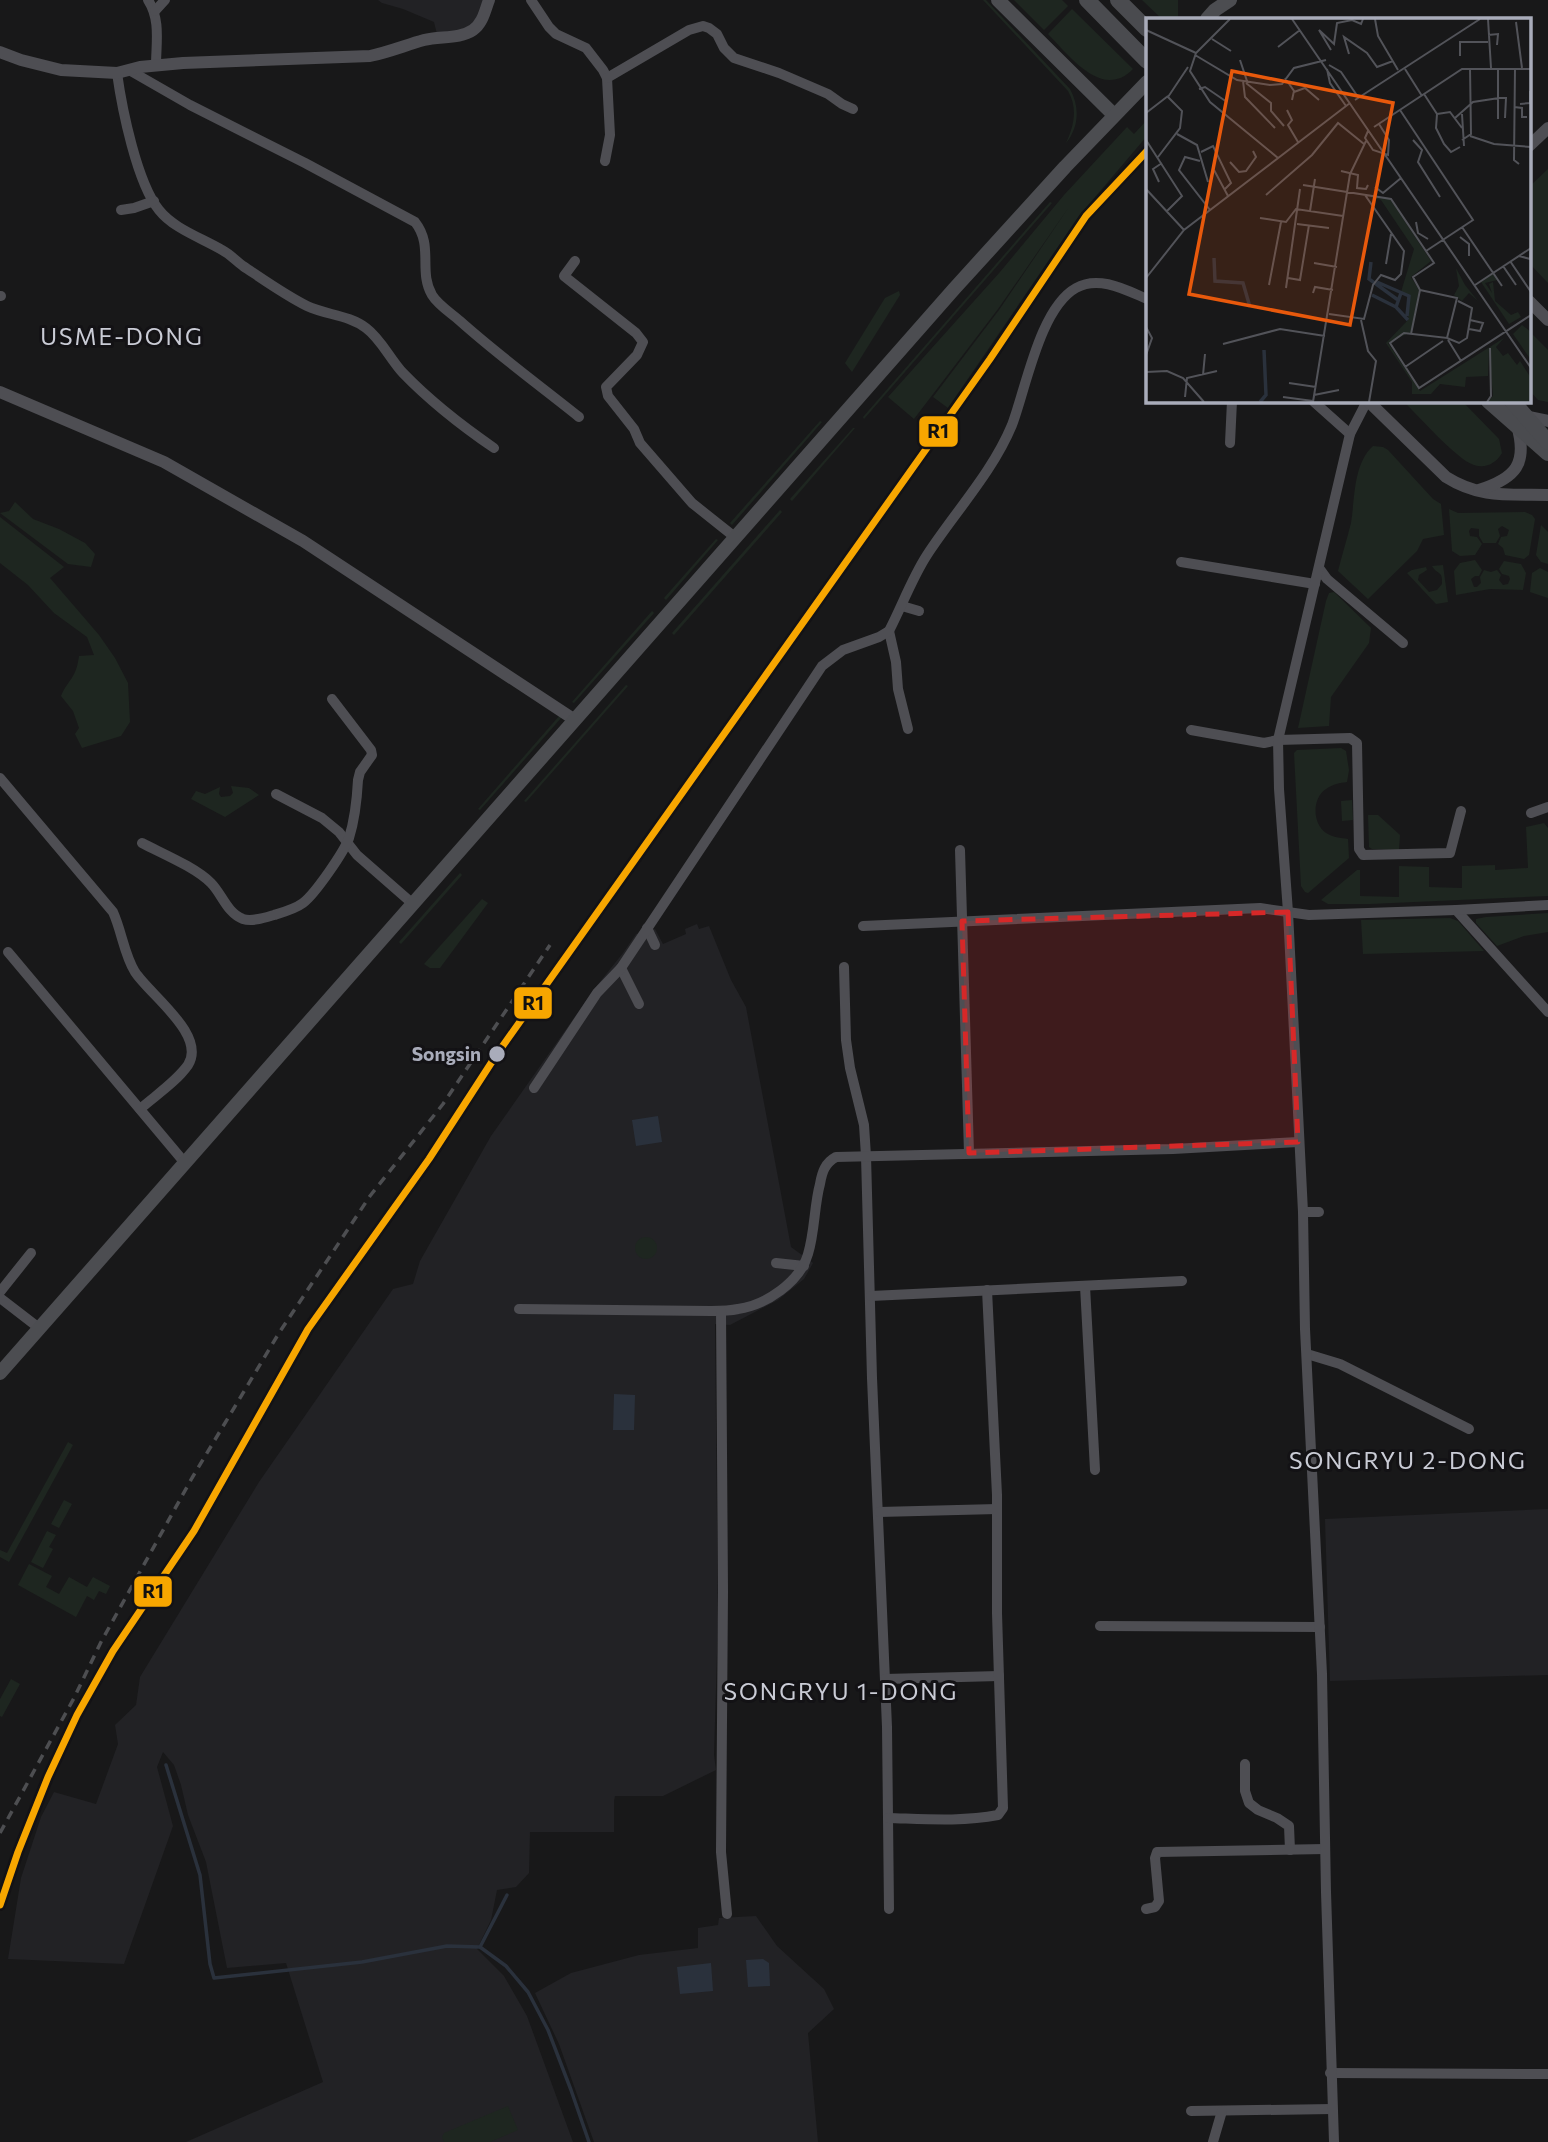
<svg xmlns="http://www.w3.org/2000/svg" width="1548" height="2142" font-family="Commissioner,sans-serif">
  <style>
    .built { fill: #222225 }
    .green { fill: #1e2620 }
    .water { fill: #2a313c }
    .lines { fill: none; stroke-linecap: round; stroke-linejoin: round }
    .stream { stroke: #2a313c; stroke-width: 3.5 }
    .minor { stroke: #4e4e53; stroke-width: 10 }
    .tertiary { stroke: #4e4e53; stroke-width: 12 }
    .secondary { stroke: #4c4d51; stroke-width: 14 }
    .primary { stroke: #4a4b4f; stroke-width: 16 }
    .rail { stroke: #4d4e51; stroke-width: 3.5; stroke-dasharray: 9 7; stroke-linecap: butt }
    .rail-1-casing { stroke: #131215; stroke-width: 12 }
    .rail-1 { stroke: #f7a600; stroke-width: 7 }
    .marked { fill: #d62828; fill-opacity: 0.2; stroke: #d62828; stroke-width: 5; stroke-dasharray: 14 9; stroke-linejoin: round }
    .stop-dot { fill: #a9acba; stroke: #131215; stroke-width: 2.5 }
    .labels { text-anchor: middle; stroke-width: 6; stroke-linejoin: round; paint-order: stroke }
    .stop-label { font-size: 19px; font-weight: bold; fill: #a9acba; stroke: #131215; text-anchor: end }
    .quarter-label { font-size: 23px; letter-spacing: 2px; fill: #caccd6; stroke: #131215 }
    .inset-river { fill: none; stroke: #2a313c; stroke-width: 3.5 }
    .inset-road { fill: none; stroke: #525359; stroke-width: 2 }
    .view { fill: #e8590c; fill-opacity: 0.15; stroke: #e8590c; stroke-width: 3.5 }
    .inset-edge { fill: none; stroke: #a9acba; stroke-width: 3.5 }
    .line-badge { stroke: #131215; stroke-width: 2.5 }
    .pale-badge-label { font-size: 19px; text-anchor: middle; font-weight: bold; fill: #111 }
  </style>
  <rect width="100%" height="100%" fill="#181819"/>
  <g class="built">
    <path d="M378,0H483L474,23L456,32L437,34L434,22L403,9L382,3Z"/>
    <path d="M697,924L699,929L709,926L731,980L746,1007L791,1247L813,1263L804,1279L778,1300L730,1325L715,1324L718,1620L714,1755L716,1770L663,1796H615L614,1801V1832H530L529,1873L516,1887L497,1890L491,1920L477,1949L504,1976L527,2016L573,2142H186L323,2082L286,1963L227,1968L206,1862L188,1815L181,1785L174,1765L163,1752L157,1767L173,1826L124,1964L8,1959L21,1878L41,1817L54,1792L96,1804L118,1744L115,1725L136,1705L140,1677L259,1482L393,1289L413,1284L420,1261L491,1136L595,988L623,953L636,934L655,929L663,944L686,934L685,929Z"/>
    <path d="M1548,1509V1675L1330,1681L1325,1519Z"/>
    <path d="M756,1916L777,1946L824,1989L834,2009L808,2033L818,2142H594L559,2044L535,1993L571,1973L639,1955L698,1948V1928L718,1925L719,1918Z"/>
  </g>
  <g class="green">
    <path d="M983,0H986L1070,89C1080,107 1079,127 1066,143C1074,126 1078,108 1068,91Z"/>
    <path d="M1014,0H1062L1068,6L1044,30Z"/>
    <path d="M1142,0H1178V19H1162Z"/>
    <path d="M1072,9L1133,69C1102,101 1069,55 1048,34Z"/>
    <path d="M1147,120V136L1079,216L948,408L933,397L999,310L1069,207L998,309L914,419L888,397L1000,272L1064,195L1127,127L1134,134Z"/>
    <path d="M1548,169V283L1529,263V187Z"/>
    <path d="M1050,202L1052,203L864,419L863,417Z"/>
    <path d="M899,291L900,295L852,372L845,363L885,298Z"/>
    <path d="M1529,331L1548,350V402L1538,400L1529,390Z"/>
    <path d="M1403,401H1462L1499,439L1502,453C1496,463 1486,469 1474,465C1457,460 1418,415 1403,401Z"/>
    <path d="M820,421L822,422L732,525L730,523Z"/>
    <path d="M853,428H855L792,501L790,499Z"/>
    <path d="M1373,446L1383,447L1388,450L1433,499L1441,504L1444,535L1423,539L1417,551L1368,599L1338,571C1342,555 1347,539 1351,523C1355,499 1353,464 1373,446Z"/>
    <path d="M15,502L33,519L59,529L85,543L95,554L91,567L68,564L0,513L9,511Z"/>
    <path d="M1449,509L1458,513L1525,512L1532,515L1535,519L1529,555L1524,559L1505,555L1503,548L1498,544L1501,537L1507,536L1509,530L1502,526L1498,529L1500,536L1496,543H1483L1479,536V529L1471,528L1469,531L1470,536L1477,537L1482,544L1475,555L1460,556L1452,551Z"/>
    <path d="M780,510L782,512L674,635L672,633Z"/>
    <path d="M0,517L64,567L50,578L99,635L115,658L128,683L130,722L121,736L82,748L75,734L79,728L73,711L61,696C69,678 76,679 79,656L94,655L87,637L54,613L28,585L0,563Z"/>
    <path d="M1541,525L1548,532V564L1541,562L1536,555Z"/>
    <path d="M716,539L718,540L666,600L664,598Z"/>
    <path d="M1475,560L1482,570L1479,576H1475L1471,579L1474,587H1477L1481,583L1480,577L1484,570L1491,572L1497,570L1501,575L1499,580L1503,585L1508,584L1510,579L1509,576L1502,574L1499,569L1504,561L1521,564L1526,573L1523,590L1490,589L1456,595L1454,571L1460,563Z"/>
    <path d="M1443,565L1448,602L1436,604L1407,573L1412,570L1426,567L1427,570L1419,575L1418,580L1429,592L1437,590L1442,584C1443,570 1437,575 1432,566Z"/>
    <path d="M1540,568L1548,572V598L1530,592L1532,573Z"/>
    <path d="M1334,592L1371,628L1369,643L1331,697L1329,726L1298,728L1326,601L1329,593Z"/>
    <path d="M652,611L654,613L574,703L572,702Z"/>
    <path d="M626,685L628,686L526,802L524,801Z"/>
    <path d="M560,715L562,717L480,810L478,809Z"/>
    <path d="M1341,748L1346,751L1349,770L1347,782C1340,783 1333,784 1326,789C1312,798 1312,823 1326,833C1332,837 1341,838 1348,839L1349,858L1308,893L1305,892L1301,886L1294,753L1297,750Z"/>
    <path d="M231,786L249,788L259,795L225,817L191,799L196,791L205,794L220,787L219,794L221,797L230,796L233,793Z"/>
    <path d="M1352,800L1353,820L1342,821L1341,801Z"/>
    <path d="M1368,815H1378L1400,835L1399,850L1372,849L1369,847Z"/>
    <path d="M1544,823L1548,828V896L1370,904H1328L1321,900L1357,870H1360V896L1399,897V866L1429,867V887L1462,888V866L1495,865V870L1528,868L1526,827Z"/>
    <path d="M460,873L462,875L401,944L399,942Z"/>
    <path d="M482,899L488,903L440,968H430L424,964Z"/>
    <path d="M1548,913V932L1524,936L1497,946L1476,923V919L1486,917Z"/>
    <path d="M1450,918L1458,921L1484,951L1363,954L1361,920Z"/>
    <circle cx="646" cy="1248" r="11"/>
    <path d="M68,1442L73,1445L9,1562L0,1557V1550L7,1553Z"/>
    <path d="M64,1500L72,1504L59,1528L51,1524Z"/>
    <path d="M47,1531L56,1535L49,1547L53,1549L43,1568L31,1562Z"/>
    <path d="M29,1564L52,1576L46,1587L59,1594L69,1577L87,1587L93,1577L110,1586L106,1594L99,1591L94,1600L87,1596L76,1617L18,1585Z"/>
    <path d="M11,1679L20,1684L2,1717L0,1716V1699Z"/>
    <path d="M508,2106L518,2130L490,2142H444L442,2137L444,2133Z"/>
  </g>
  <g class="water">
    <path d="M658,1116L662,1142L636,1146L632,1120Z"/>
    <path d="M614,1394L635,1395L634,1430H613Z"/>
    <path d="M763,1959L769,1963L770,1986L748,1987L746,1960Z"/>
    <path d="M711,1963L713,1991L680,1994L677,1967Z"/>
  </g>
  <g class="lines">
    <g class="stream">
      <path d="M166,1765L200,1875L210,1964L214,1978L362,1962L447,1946L480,1947L506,1966L528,1992L548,2030L571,2090L589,2142"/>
      <path d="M480,1947L507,1895"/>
    </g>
    <g class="minor">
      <path d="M148,0C161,20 156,43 156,66"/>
      <path d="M531,0L549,27L556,34L586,48L603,70L607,78L610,135L605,161"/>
      <path d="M155,11L165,0"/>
      <path d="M129,70L190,105L305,163L415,222C434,246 418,271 432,295C438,305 451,313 460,321C498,355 539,385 579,417"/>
      <path d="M117,73C122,109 137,183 159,210C174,229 202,238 222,250C230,254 236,261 243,266C264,280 285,295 307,306C326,315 349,315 366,328C381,339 390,359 403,373C430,401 462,426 494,448"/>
      <path d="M607,78L689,30L703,26L709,28L717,34L724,48L734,58L779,73L828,94L842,104L853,109"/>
      <path d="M121,210L134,208L154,201"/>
      <path d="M575,261L564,276L636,333L643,342L637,355L606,387L608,396L634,429L640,443L692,503L736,538"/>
      <path d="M0,296H1"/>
      <path d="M1313,401L1350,434"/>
      <path d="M1230,443L1232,401"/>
      <path d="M1181,562L1315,584"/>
      <path d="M1319,568L1327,579L1403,643"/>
      <path d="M902,606L919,611"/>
      <path d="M889,631L896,662L898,689L908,729"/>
      <path d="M1191,730L1264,743L1278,740L1350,738L1357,743L1359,849L1363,855L1450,853L1461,811"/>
      <path d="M0,778L113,912C122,932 124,954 135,972C150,995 207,1035 188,1065C176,1082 156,1095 140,1109"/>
      <path d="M276,794L322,818L339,832L357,855L413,904"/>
      <path d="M1531,813L1548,807"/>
      <path d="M142,843C163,854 195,867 211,883C222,894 227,913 243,919C252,922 264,918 274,915C284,912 295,909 303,903C315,894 344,852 349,838C355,819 357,799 358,780L360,772L372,755L371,750L332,699"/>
      <path d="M960,850L969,1153"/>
      <path d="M1456,910L1548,1012"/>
      <path d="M863,926L1260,908L1309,915L1456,910L1548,905"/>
      <path d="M647,928L655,945"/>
      <path d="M8,952L185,1163"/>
      <path d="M844,967L846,1040L850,1068L864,1125L866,1156L872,1378L887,1727L889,1909"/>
      <path d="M621,968L639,1004"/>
      <path d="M534,1088L597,993L621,968L822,666L843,650L879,637L889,631C902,606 912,578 927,555C955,512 992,473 1012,425C1026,388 1040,308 1076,288C1099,275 1126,290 1147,299"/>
      <path d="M1303,1212H1319"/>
      <path d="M776,1263L804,1266"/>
      <path d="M1085,1286L1095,1470"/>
      <path d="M0,1292L31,1253"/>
      <path d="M871,1296L1182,1281"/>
      <path d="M0,1298L39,1328"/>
      <path d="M519,1309L711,1311C720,1311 729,1311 738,1309C766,1305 800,1282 808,1254C815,1231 814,1206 820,1184C822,1172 825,1163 836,1157L1173,1149L1298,1142"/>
      <path d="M721,1311L723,1591L721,1852L727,1914"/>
      <path d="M1307,1354L1340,1364L1469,1429"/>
      <path d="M879,1512L997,1509"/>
      <path d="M1100,1626L1320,1627"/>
      <path d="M885,1679L999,1676"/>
      <path d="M1245,1764V1791L1249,1803L1258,1810L1277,1818L1289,1826L1290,1850"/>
      <path d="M888,1818C924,1819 962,1822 998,1815L1003,1808L997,1613V1495L987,1290"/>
      <path d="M1146,1909L1155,1907L1159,1901L1155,1858L1157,1852L1325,1849"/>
      <path d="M1330,2073L1548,2074"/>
      <path d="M1191,2111L1332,2109"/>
      <path d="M1213,2142L1222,2111"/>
      <path d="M1334,2142L1326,1892L1322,1674L1305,1329L1303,1212L1288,912L1279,789L1278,740L1350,434L1367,401"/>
    </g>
    <g class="tertiary">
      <path d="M0,52L21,60L61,70L117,73L140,67L183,63L370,56C389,52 406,45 424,40C440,36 460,39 473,30C483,23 485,10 489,0"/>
      <path d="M1529,146L1548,128"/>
      <path d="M1529,301L1548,320"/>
      <path d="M0,392L164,462L303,541L575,720"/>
      <path d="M1368,401L1446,477C1481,499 1509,494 1548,495"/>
      <path d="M1525,416L1548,421"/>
      <path d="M1479,490C1516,478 1528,464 1517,425"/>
    </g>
    <g class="secondary">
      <path d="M998,0L1114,115"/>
      <path d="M1207,19L1215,10L1230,0"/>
      <path d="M0,1373L954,289L1065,167L1147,82"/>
    </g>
    <g class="primary">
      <path d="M1087,0L1147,61"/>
      <path d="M1118,0L1147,29"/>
      <path d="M1489,401L1548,453"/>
      <path d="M1512,401L1548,442"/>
    </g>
    <path class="rail" d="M0,1833L74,1698L101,1642L192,1478L279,1333L370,1196L443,1104L550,945"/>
    <defs>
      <path id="rail-1" d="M0,1905L18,1852L48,1777L77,1715L113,1651L194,1531L308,1329L429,1159L497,1054L990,359L1086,216L1147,151"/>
    </defs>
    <use href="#rail-1" class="rail-1-casing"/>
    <use href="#rail-1" class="rail-1"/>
  </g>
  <path class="marked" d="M1288,912L1298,1142L969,1153L962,921Z"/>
  <circle class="stop-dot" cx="497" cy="1054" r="9"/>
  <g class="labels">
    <g class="stop-label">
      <text x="481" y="1061">Songsin</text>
    </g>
    <g class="quarter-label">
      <text x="122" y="345">USME-DONG</text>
      <text x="1408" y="1469">SONGRYU 2-DONG</text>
      <text x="841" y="1700">SONGRYU 1-DONG</text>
    </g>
  </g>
  <g transform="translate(1146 18)">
    <rect width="385" height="385" fill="#181819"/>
    <path d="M222,179L244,181L285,243L265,259L273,272L265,314L242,325L274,373L358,320L350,329L357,338L362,335L371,347L374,343L385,360V384H341L347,378L343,332L342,358L320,359L319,369L294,366L285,376H266V364L240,325L262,302L263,278L255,274L268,231L235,182ZM310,250L319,267L332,283L323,275L316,283L308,277L313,268ZM347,256L351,262L339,265L346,275L343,266L347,264L349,283L365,297L372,294L375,299L363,306L335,264ZM376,307L385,314V342L367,316Z" fill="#1e2620"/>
    <path class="inset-river" d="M68,240L69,263L97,265L104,289M225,244L223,261L252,282M231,264L263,278L261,298M255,275L250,289L262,302M226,277L250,289M114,384L120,377L118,332"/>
    <path class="inset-road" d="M84,1L50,35L44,53L64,84L132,140M146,1L385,350M229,1L232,18L252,52M342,1L345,50M370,4L376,50M0,12L50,35M342,17L352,16L351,27M66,21L85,33M132,29L154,12M185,32L173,12L188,26L191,5L206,2L215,6L217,1M203,36L198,19L221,35L231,49L247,43M49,37L91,62L124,67L136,66L148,50L180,42M314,38V24H342M94,42L101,63M183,47L195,54L212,79M369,50L368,142L373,146M181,51L184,65L200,88M259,51L276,78M139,60L148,73L146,82M97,63L99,79L129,110M100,65L125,85V93L138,108M53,71L59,69L81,84M148,74L159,70L173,82M278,76L291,96L290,110L298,126L305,134L314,129M209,82L334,1M374,86L384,85V73M368,89L376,90V99H381M141,92L146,102L142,107L152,124M254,92L327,202L280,233M0,95L22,78M291,96L304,94L316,110M316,96L318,128M309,100L327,84L353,80H360L359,100M352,101V50M228,109L316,51H385M222,113L219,120L227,132L242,137L243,122L233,106M31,116L51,127L62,164M324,118L348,126L385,129M0,122L36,178L21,193M267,122L276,132L272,144L294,179M316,122L325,116L324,50M55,134L67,128L85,165L79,171M12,139L34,110L36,93L22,79L42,49M54,143L39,139L33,152L64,192M84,144L93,154L100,153L110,139L107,133M68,152L82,178M195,153L212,157L211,170L220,171L222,167M13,164L7,151L16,145M157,167L245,181L288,245L267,259L274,272L265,316M229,169L237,175L255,160M0,171L38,212M120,177L166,137L192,105L218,126M164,193L169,161M114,200L140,204L150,191L197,198M270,204L272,215L282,221M151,206L183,210M316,209L356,268M314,219L323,226V238M373,238L384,241L385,230M364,243L385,274M168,245L191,249M240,246L245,216M357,248L370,267M0,260L38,212L204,85M142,260L154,262L163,207M123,267L135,204M329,267L385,230M140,270L154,171M274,272L311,280L301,320L258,315L244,325L273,370L385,297M167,275L169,269L187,272M183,296L218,301L227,267L235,257L249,262L255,256L258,233L219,177M215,302L222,333L230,343L223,384M0,309L6,320L0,337M323,311L334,313L337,305L324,302M301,320L313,325L321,320L326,290L312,283M302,322L315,343M77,326L134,311L179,318M259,349L297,323M0,354L21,353L37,360L58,384M57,357L59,336M143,365L170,369M168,377L193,372M39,379L41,360L71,353M137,379L167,383M167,384L204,156L220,123M341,384L345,378L344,330"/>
    <path class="view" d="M86,53L247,85L204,307L43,276Z"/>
    <rect width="385" height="385" class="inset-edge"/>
  </g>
  <g class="line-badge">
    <rect x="918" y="415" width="41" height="33" rx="7" fill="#f7a600"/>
    <rect x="513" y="986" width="40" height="34" rx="7" fill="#f7a600"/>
    <rect x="133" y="1575" width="40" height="33" rx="7" fill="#f7a600"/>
  </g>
  <g class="pale-badge-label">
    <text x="938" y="438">R1</text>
    <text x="533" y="1010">R1</text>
    <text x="153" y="1598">R1</text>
  </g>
</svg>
